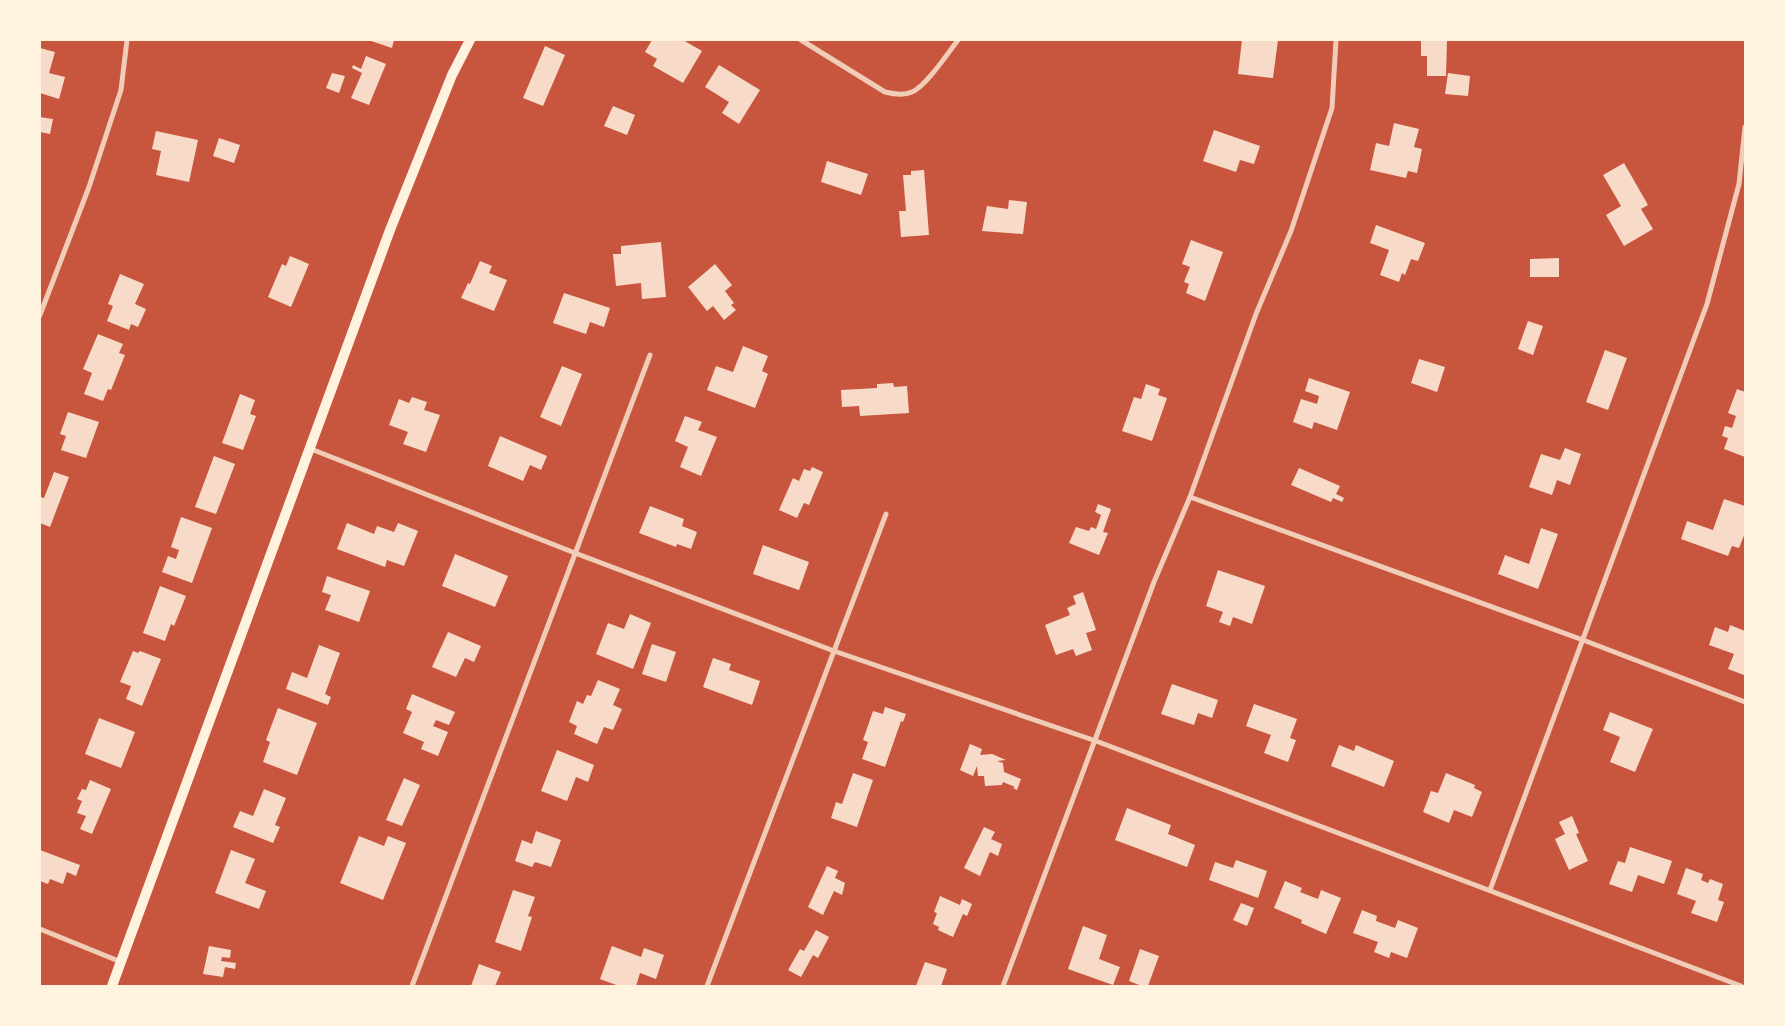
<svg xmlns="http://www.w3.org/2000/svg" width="1785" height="1026" font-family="'Titillium Web',sans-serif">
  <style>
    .building { fill: #f7dbc8 }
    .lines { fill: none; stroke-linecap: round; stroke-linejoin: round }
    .minor { stroke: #f1ccb7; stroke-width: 5 }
    .secondary { stroke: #fff3e0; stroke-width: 10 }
  </style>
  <rect width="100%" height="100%" fill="#c8553d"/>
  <g class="building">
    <path d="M368,40H394L392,48Z"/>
    <path d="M652,40H683L702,51L683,83L653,66L657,59L645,52Z"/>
    <path d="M1242,40H1278L1273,78L1238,74Z"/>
    <path d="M1421,40H1447L1446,76H1427V56H1421Z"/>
    <path d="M545,46L565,55L543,106L523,98Z"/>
    <path d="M40,48L55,52L49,73L65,77L59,99L40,93Z"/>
    <path d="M366,56L386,64L369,105L351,98L362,73L352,68L353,65L361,69Z"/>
    <path d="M719,65L760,90L739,124L722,113L729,102L705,87Z"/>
    <path d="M332,73L345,76L339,93L326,88Z"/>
    <path d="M1448,73L1470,76L1468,96L1445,94Z"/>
    <path d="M613,106L635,115L627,135L604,126Z"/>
    <path d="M40,117L53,119L50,134L40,132Z"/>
    <path d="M1394,123L1419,129L1414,147L1422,149L1417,173L1408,171L1406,178L1370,170L1376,143L1389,146Z"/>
    <path d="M1214,130L1260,146L1254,164L1240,160L1236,172L1203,161Z"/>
    <path d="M156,131L198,140L189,182L156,175L161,151L152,149Z"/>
    <path d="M219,138L240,145L234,163L213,156Z"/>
    <path d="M827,161L868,174L861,195L821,182Z"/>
    <path d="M1624,163L1648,205L1641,209L1653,229L1624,246L1606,215L1621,206L1603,175Z"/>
    <path d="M924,170L929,235L901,237L899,211H906L903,175H911V171Z"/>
    <path d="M1009,200L1027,202L1023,234L982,231L987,206L1008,209Z"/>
    <path d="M1376,225L1425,243L1418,261L1411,259L1405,275L1402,273L1399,282L1380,275L1389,250L1370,243Z"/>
    <path d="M1191,240L1223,252L1205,301L1186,293L1189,284L1184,282L1190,267L1182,264Z"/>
    <path d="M661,242L666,297L642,299L641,283L616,286L613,254H621V246Z"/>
    <path d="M290,256L309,264L291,307L268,297L282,264L286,266Z"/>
    <path d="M1559,258V277H1530V259Z"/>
    <path d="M480,261L492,266L489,273L507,280L494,311L461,298L468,283L470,284Z"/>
    <path d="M715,264L732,285L725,291L734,303L731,305L736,310L724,320L713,306L707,311L688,287Z"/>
    <path d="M120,274L144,284L135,304L146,309L138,327L131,324L129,330L107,321L113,306L108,304Z"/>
    <path d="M564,293L610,308L604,327L590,322L586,334L553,323Z"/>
    <path d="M1528,321L1543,326L1533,355L1518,349Z"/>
    <path d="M98,334L123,344L119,353L125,355L111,390L108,389L103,401L84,394L92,373L83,369Z"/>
    <path d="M743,346L768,356L762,371L768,374L755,408L707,390L716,366L733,372Z"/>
    <path d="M1605,350L1627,358L1608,410L1586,402Z"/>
    <path d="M1419,359L1445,367L1437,392L1411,383Z"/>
    <path d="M562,366L582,374L561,426L540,417Z"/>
    <path d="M1309,378L1350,392L1337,430L1314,422L1312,429L1293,422L1301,399L1317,404L1319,396L1305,391Z"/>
    <path d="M893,383L894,387L907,386L909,413L860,416L859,406L842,407L841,390L877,388V384Z"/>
    <path d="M1146,384L1160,389L1158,395L1167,398L1152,441L1122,431L1134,397L1141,399Z"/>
    <path d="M1737,389L1745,392V457L1724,449L1728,438L1722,436L1725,426L1732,428L1736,416L1728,413Z"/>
    <path d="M240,394L255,400L250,414L256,416L243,450L222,443Z"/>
    <path d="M412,397L427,402L424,410L440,415L426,452L403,444L408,432L389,425L399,399L409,403Z"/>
    <path d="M68,412L99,422L86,458L61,450L66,436L60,434Z"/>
    <path d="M685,416L702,422L698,430L717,437L701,476L680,467L688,447L675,441Z"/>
    <path d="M500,436L547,456L541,470L530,465L523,481L488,466Z"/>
    <path d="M1565,448L1581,454L1570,485L1557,480L1552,495L1529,487L1541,454L1560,460Z"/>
    <path d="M214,456L235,464L216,514L195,507Z"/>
    <path d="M812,467L823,472L809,505L804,503L797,518L779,510L793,478L799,481L804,469L810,471Z"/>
    <path d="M1299,468L1340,486L1336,494L1344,498L1342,502L1333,498L1331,502L1291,485Z"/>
    <path d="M54,472L69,477L50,527L40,523V497L44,498Z"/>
    <path d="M1724,499L1745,506V533L1739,548L1732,546L1728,556L1681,539L1687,521L1713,530Z"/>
    <path d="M1098,504L1111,509L1103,532L1108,533L1099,555L1069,543L1076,527L1089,531L1091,527L1096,529L1101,515L1095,512Z"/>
    <path d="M650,506L684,519L682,526L697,532L691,549L677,544L676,547L639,533Z"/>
    <path d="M181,517L212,528L192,583L162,572L168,556L176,559L179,550L171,547Z"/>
    <path d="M347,523L374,534L377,526L394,532L398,523L418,531L404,566L387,560L385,567L337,549Z"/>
    <path d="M1541,528L1558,534L1538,589L1498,574L1505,555L1529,564Z"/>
    <path d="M763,545L809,562L799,590L753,574Z"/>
    <path d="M455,554L508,576L495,607L442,586Z"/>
    <path d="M1218,570L1265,586L1252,624L1233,617L1230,626L1219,622L1223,612L1206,606Z"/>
    <path d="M327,576L370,591L359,622L325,610L331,595L322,592Z"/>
    <path d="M160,586L186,596L174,626L171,624L165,641L143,633Z"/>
    <path d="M1083,592L1096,630L1086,633L1092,650L1076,656L1073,649L1056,655L1045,625L1070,615L1067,608L1076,604L1073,596Z"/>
    <path d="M630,614L651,623L633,669L596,654L608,623L624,629Z"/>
    <path d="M1730,625L1745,631V671L1744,675L1728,669L1734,654L1709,645L1715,627L1728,632Z"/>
    <path d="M448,632L481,646L474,662L465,658L456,677L432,667Z"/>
    <path d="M652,644L676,652L666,682L642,674Z"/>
    <path d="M319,645L340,653L325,694L331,697L328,705L286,689L292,672L307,678Z"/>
    <path d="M133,651L138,653L140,651L161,659L142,706L126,699L131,686L120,682Z"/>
    <path d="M713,658L731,664L729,670L760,681L752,705L703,687Z"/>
    <path d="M598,680L620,689L613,705L622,709L613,730L604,727L597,744L574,734L577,726L569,722L577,701L583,704L587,695L591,696Z"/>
    <path d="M1172,684L1218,700L1212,718L1198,713L1194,725L1161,714Z"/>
    <path d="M412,694L455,712L449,725L436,720L433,726L448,732L438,756L421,749L424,742L403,733L412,712L406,709Z"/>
    <path d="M1254,704L1297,719L1290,738L1296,740L1288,762L1264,753L1271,735L1246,726Z"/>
    <path d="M885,707L906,714L903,722L901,721L885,767L862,759L868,742L863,740L873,711L883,714Z"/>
    <path d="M278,708L317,723L297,775L263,762L270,742L266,740Z"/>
    <path d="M1610,712L1653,729L1635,772L1610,762L1620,737L1603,730Z"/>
    <path d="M99,718L135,732L121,768L85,754Z"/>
    <path d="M970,744L982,749L980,755L992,754L1006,760L997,761L1003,763L1004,772L1021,779L1017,790L1013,788L1015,787L1003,782L1002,785L985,786L984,776H978L977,766L973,776L960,770Z"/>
    <path d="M1339,745L1354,751L1356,745L1394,761L1384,787L1331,766Z"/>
    <path d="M557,750L594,765L588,782L576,777L567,801L541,791Z"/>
    <path d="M853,773L873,780L857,827L831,818L836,802L842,804Z"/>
    <path d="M1446,773L1475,785L1474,788L1482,792L1472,817L1454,810L1449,823L1423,812L1431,791L1438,793Z"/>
    <path d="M404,778L420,785L402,826L386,820Z"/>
    <path d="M90,780L111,789L92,834L80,829L86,816L77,813L82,801L77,799L82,789L86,790Z"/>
    <path d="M264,789L286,798L275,825L280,827L273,843L233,827L240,811L253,816Z"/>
    <path d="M1127,808L1171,825L1168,834L1195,845L1187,867L1115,840Z"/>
    <path d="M1572,816L1579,833L1576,834L1588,861L1569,870L1555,839L1565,834L1559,822Z"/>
    <path d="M984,827L995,832L991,839L1002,844L998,856L990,852L980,876L964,868Z"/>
    <path d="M536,831L561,840L551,867L535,862L532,867L515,861L522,840L532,844Z"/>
    <path d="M359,836L384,846L388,836L406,843L383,900L340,883Z"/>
    <path d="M1630,847L1672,861L1664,884L1638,875L1632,892L1609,884L1618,861L1625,863Z"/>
    <path d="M40,850L80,865L76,876L67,872L63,884L50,879L48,884L40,881Z"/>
    <path d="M231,850L255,859L245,883L266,891L259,909L215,893Z"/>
    <path d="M1236,860L1267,871L1258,898L1209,880L1215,862L1233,868Z"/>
    <path d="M827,866L838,871L835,878L845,883L842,895L834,891L823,915L808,907Z"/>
    <path d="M1686,868L1703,874L1701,880L1708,883L1710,879L1723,884L1718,900L1724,902L1717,922L1691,913L1696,901L1677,894Z"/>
    <path d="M1285,881L1302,888L1300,892L1318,899L1321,890L1341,898L1326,934L1301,923L1302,920L1274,908Z"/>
    <path d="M513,890L535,897L528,916L532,917L521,951L495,942Z"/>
    <path d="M940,896L960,905L962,899L972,904L967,916L963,914L953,937L938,930L939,927L933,924L937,913L934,912Z"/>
    <path d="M1241,903L1254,908L1247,926L1233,920Z"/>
    <path d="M1362,910L1377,916L1376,921L1395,928L1398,920L1418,928L1407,958L1391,952L1389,958L1374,952L1378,942L1353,933Z"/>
    <path d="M1083,926L1107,935L1099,959L1120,967L1113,985L1068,969Z"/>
    <path d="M816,930L829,937L818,958L813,955L801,977L788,970L800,949L804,951Z"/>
    <path d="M209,946L231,950L230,958L222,957L221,961L236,963L235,969L225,967L223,977L203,974Z"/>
    <path d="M612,946L641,957L644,948L664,955L656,979L640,973L636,986H619L600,979Z"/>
    <path d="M1140,949L1159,956L1148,986H1142L1129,981Z"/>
    <path d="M925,962L947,969L941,986H916Z"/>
    <path d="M479,964L501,972L495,986H471Z"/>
  </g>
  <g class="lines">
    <g class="minor">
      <path d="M801,40L885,92C893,94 903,96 912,92C926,86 948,53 958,40"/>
      <path d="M40,315L89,187L121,90L127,40"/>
      <path d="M311,449L575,553L834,651L1096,741L1741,986"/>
      <path d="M1190,497L1583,640L1745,702"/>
      <path d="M1490,890L1707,304L1739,184L1745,127"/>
      <path d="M40,929L121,962"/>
      <path d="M412,986L650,355"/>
      <path d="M707,986L886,514"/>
      <path d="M1003,986L1154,582L1190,497L1256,314L1291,231L1332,108L1336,40"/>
    </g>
    <path class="secondary" d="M112,986L390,230L452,75L470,40"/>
  </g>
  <rect width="1785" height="1026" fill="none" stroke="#fff3e0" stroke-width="82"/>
</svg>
